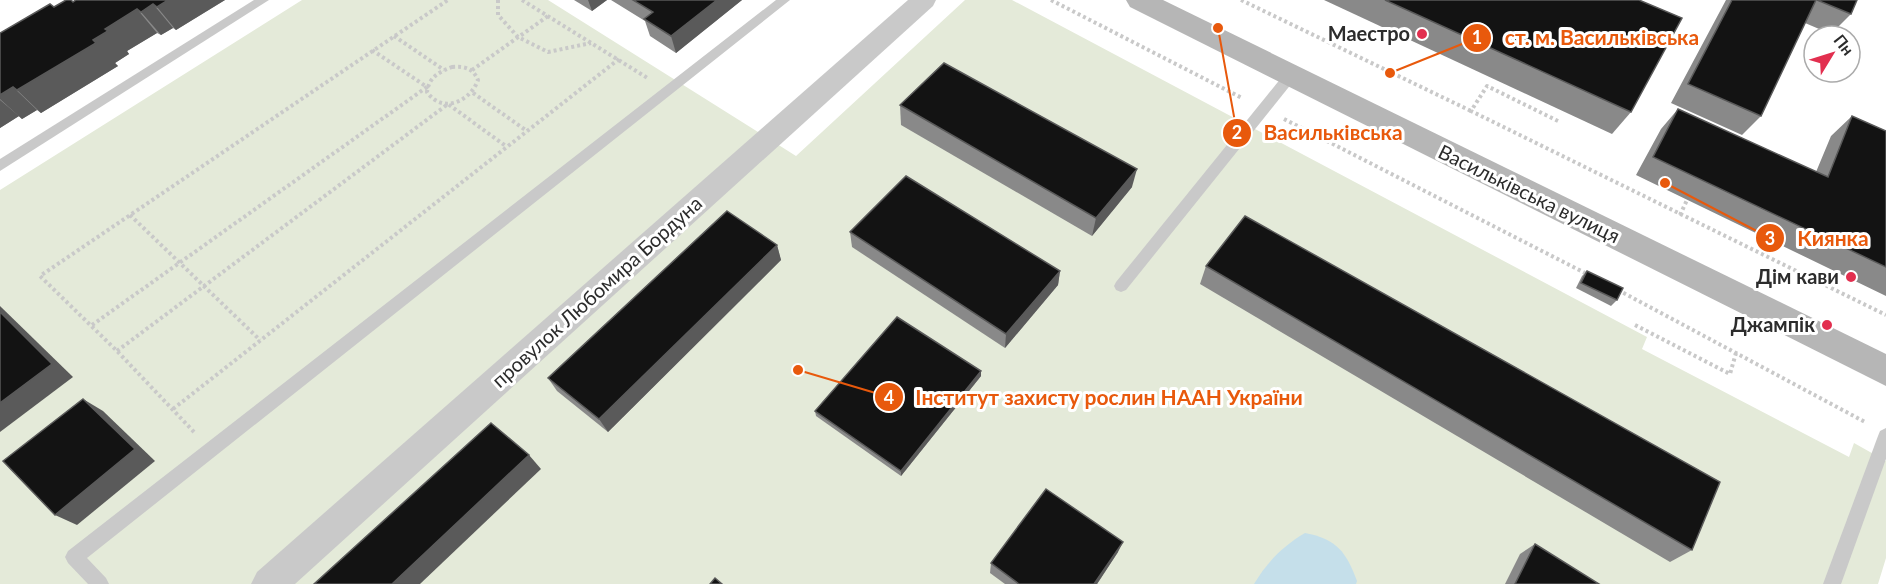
<svg xmlns="http://www.w3.org/2000/svg" width="1886" height="584" font-family="Lato,sans-serif">
  <style>
    .green { fill: #e4ead9 }
    .water { fill: #c5dfea }
    .lines { fill: none; stroke-linecap: round; stroke-linejoin: round }
    .path { stroke: #c9c9c9; stroke-width: 4; stroke-dasharray: 3 3; stroke-linecap: butt }
    .service { fill: #c9c9c9; fill-rule: evenodd }
    .minor { fill: #c9c9c9; fill-rule: evenodd }
    .secondary { fill: #b6b6b6; fill-rule: evenodd }
    .wall { fill: #898989 }
    .shaded-wall { fill: #5a5a5a }
    .building { fill: #131313; stroke: #5a5a5a; stroke-width: 1.5 }
    .poi-dot { fill: #e22f4f; stroke: #fff; stroke-width: 2 }
    .labels { text-anchor: middle; stroke-width: 6; stroke-linejoin: round; paint-order: stroke }
    .poi-label { font-size: 20px; font-weight: bold; fill: #2c2c2c; stroke: #fff; text-anchor: end }
    .street-label { font-size: 20px; fill: #2c2c2c; stroke: #fff }
    .leader { fill: none; stroke: #e8590c; stroke-width: 2 }
    .callout-dot { fill: #e8590c; stroke: #fff; stroke-width: 2 }
    .mark-label { font-size: 18px; text-anchor: middle; font-weight: bold; fill: #fff }
    .callout-label { font-size: 21px; text-anchor: middle; font-weight: bold; fill: #e8590c; stroke: #fff; stroke-width: 6; stroke-linejoin: round; paint-order: stroke }
  </style>
  <rect width="100%" height="100%" fill="#fff"/>
  <path class="green" d="M302,0H548L796,156L965,0H1012L1647,337L1642,349L1849,457L1854,443L1886,461V558L1878,584H0V190Z"/>
  <path class="water" d="M1305,533C1337,539 1346,552 1357,581L1356,584H1254C1267,562 1283,546 1305,533Z"/>
  <g class="lines">
    <g class="path">
      <path d="M498,0V15L518,37L548,52L591,43"/>
      <path d="M522,0L649,79"/>
      <path d="M1051,0L1242,98"/>
      <path d="M1241,0L1471,111"/>
      <path d="M394,36L444,70"/>
      <path d="M452,67C464,66 473,68 478,80C470,102 442,114 427,92C429,77 439,72 452,67Z"/>
      <path d="M472,70L548,16"/>
      <path d="M473,93L527,131"/>
      <path d="M1284,119L1587,274"/>
      <path d="M1558,121L1487,86L1471,111L1886,315"/>
      <path d="M130,215L260,340"/>
      <path d="M1680,215L1687,200"/>
      <path d="M1618,290L1865,422"/>
      <path d="M92,325L427,87L372,50"/>
      <path d="M1635,325L1730,374L1736,353"/>
      <path d="M117,351L448,104L507,147"/>
      <path d="M173,409L619,59"/>
      <path d="M194,432L117,351L40,276L448,0"/>
    </g>
    <g class="service">
      <path d="M254,0H269L0,171V159Z"/>
      <path d="M776,0H790L87,558L106,578L109,584H88L68,563L65,557L68,551Z"/>
      <path d="M1291,70L1296,72L1298,75L1296,78L1126,290L1121,292L1116,290L1114,286L1116,282L1286,72Z"/>
      <path d="M1886,428V459L1841,584H1823L1878,436L1880,431Z"/>
    </g>
    <path class="minor" d="M908,0H936L933,6L295,584H251L257,572Z"/>
    <path class="secondary" d="M1126,0H1163L1886,354V386L1130,7Z"/>
  </g>
  <g class="wall">
    <path d="M76,0H225L176,30L173,28L161,35L157,33L127,51L129,54L115,63L118,66L41,113L37,110L22,119L19,116L0,128V33L54,7Z"/>
    <path d="M574,0H607L592,11Z"/>
    <path d="M611,0H742L676,53L650,36L645,21Z"/>
    <path d="M1324,0H1639L1631,112L1612,134Z"/>
    <path d="M1726,0H1857L1851,14L1831,34L1805,23L1761,116L1742,135L1671,103Z"/>
    <path d="M900,105L1132,187L1092,236L901,125Z"/>
    <path d="M1678,109L1816,172L1831,136L1852,116L1886,131V296L1636,175L1661,129Z"/>
    <path d="M850,232L1060,271L1058,285L1005,348L852,247Z"/>
    <path d="M777,245L781,260L608,432L557,391L548,378Z"/>
    <path d="M1206,266L1692,550L1670,562L1200,284Z"/>
    <path d="M1587,271L1617,300L1611,306L1576,288L1582,276Z"/>
    <path d="M981,371V376L901,476L816,416L815,411Z"/>
    <path d="M1535,544L1599,584H1505L1520,554Z"/>
    <path d="M1118,552L1097,584H1005L990,573L991,563Z"/>
  </g>
  <g class="shaded-wall">
    <path d="M168,0H225L176,30L157,7Z"/>
    <path d="M588,0H607L592,11Z"/>
    <path d="M717,0H742L676,53L671,36Z"/>
    <path d="M153,4L173,28L161,35L141,12Z"/>
    <path d="M137,9L157,33L127,51L129,54L115,63L118,66L41,113L17,90L93,40L105,29Z"/>
    <path d="M13,87L37,110L22,119L0,99V95Z"/>
    <path d="M0,100L19,116L0,128Z"/>
    <path d="M1137,169L1132,187L1092,236L1096,218Z"/>
    <path d="M777,245L781,260L608,432L599,419Z"/>
    <path d="M1060,271L1058,285L1005,348L1006,334Z"/>
    <path d="M0,306L73,377L0,432Z"/>
    <path d="M981,371V376L901,476V471Z"/>
    <path d="M83,399L103,411L155,461L77,525L55,515Z"/>
    <path d="M529,455L541,469L420,584H392Z"/>
    <path d="M1123,542L1118,552L1097,584H1094Z"/>
  </g>
  <g class="building">
    <path d="M66,0H71L73,2L76,0H168L157,7L153,4L141,12L137,9L105,29L108,31L93,40L96,43L17,90L13,87L0,95V33L50,4L54,7Z"/>
    <path d="M633,0H717L671,36L644,19L653,12Z"/>
    <path d="M1385,0H1639L1682,18L1631,112Z"/>
    <path d="M1732,0H1816L1761,116L1688,84Z"/>
    <path d="M1817,0H1857L1851,14Z"/>
    <path d="M944,63L1137,169L1096,218L900,105Z"/>
    <path d="M1678,109L1828,177L1852,116L1886,131V267L1653,157Z"/>
    <path d="M906,176L1060,271L1006,334L850,232Z"/>
    <path d="M727,211L777,245L599,419L548,378Z"/>
    <path d="M1245,216L1720,482L1692,550L1206,266Z"/>
    <path d="M1587,271L1623,288L1617,300L1581,283Z"/>
    <path d="M0,312L52,364L0,403Z"/>
    <path d="M897,317L981,371L901,471L815,411Z"/>
    <path d="M83,399L135,449L55,515L3,461Z"/>
    <path d="M491,423L529,455L392,584H314Z"/>
    <path d="M1046,489L1123,542L1094,584H1019L991,563Z"/>
    <path d="M1535,544L1599,584H1515Z"/>
    <path d="M715,578L722,584H710Z"/>
  </g>
  <g class="poi-dot">
    <circle cx="1422" cy="34" r="6"/>
    <circle cx="1851" cy="277" r="6"/>
    <circle cx="1827" cy="325" r="6"/>
  </g>
  <g class="labels">
    <g class="poi-label">
      <text x="1410" y="41">Маестро</text>
      <text x="1839" y="284">Дім кави</text>
      <text x="1815" y="332">Джампік</text>
    </g>
    <g class="street-label">
      <text transform="translate(1529 194) rotate(26)" y="7">Васильківська вулиця</text>
      <text transform="translate(597 292) rotate(-42)" y="7">провулок Любомира Бордуна</text>
    </g>
  </g>
  <path class="leader" d="M1390 73L1477 38M1218 28L1237 133M1665 183L1770 238M798 370L889 397"/>
  <g class="callout-dot">
    <circle cx="1390" cy="73" r="6"/>
    <circle cx="1218" cy="28" r="6"/>
    <circle cx="1665" cy="183" r="6"/>
    <circle cx="798" cy="370" r="6"/>
    <circle cx="1477" cy="38" r="15"/>
    <circle cx="1237" cy="133" r="15"/>
    <circle cx="1770" cy="238" r="15"/>
    <circle cx="889" cy="397" r="15"/>
  </g>
  <g class="mark-label">
    <text x="1477" y="44">1</text>
    <text x="1237" y="139">2</text>
    <text x="1770" y="245">3</text>
    <text x="889" y="404">4</text>
  </g>
  <g class="callout-label">
    <text x="1602" y="45">ст. м. Васильківська</text>
    <text x="1333" y="140">Васильківська</text>
    <text x="1833" y="246">Киянка</text>
    <text x="1109" y="405">Інститут захисту рослин НААН України</text>
  </g>
  <g transform="translate(1832 54) rotate(52)"><circle r="28" fill="#ffffff" stroke="#ababab" stroke-width="1.5"/>
  <path d="M0-4.5L10 22L0 15L-10 22Z" fill="#e22f4f"/>
  <text y="-9" font-size="16" font-weight="bold" text-anchor="middle" fill="#2c2c2c">Пн</text>
  </g>
</svg>
